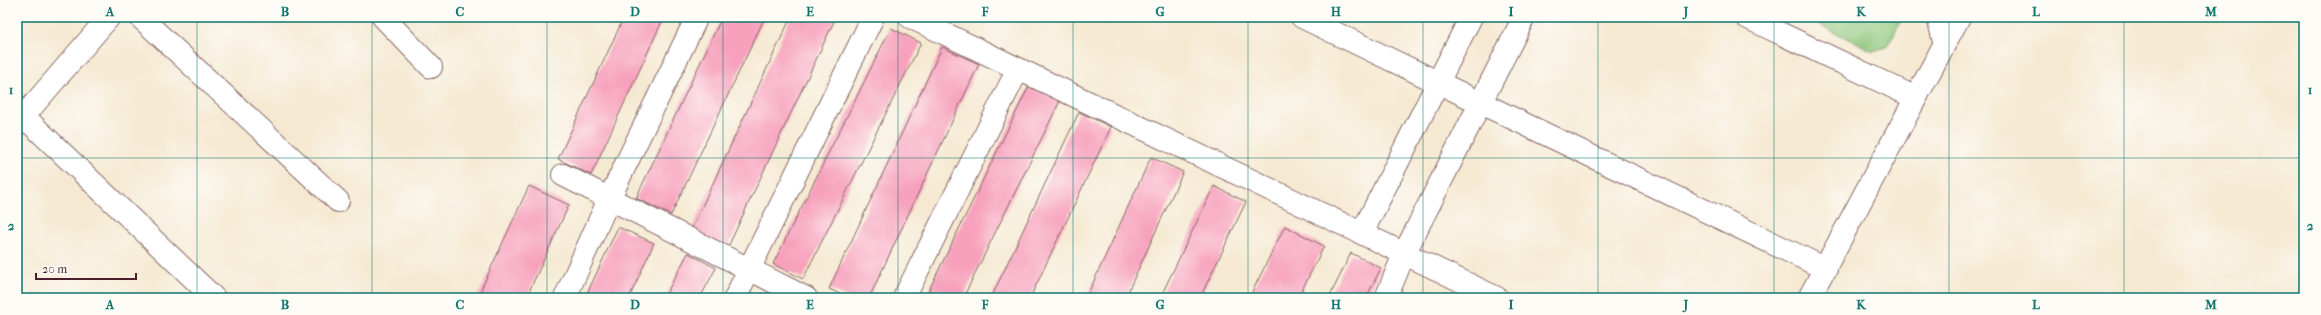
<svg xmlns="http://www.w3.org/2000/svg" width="2321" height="315" font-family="'IM FELL French Canon',serif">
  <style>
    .green { fill: #8ac478; stroke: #6a7252 }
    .building { fill: #f7a1bd }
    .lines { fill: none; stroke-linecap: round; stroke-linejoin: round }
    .service-casing { stroke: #866665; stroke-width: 22 }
    .minor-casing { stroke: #866665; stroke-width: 24 }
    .tertiary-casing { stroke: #866665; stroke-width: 24 }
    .service { stroke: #fff; stroke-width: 20 }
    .minor { stroke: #fff; stroke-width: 22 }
    .tertiary { stroke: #fff; stroke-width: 22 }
    .grid { fill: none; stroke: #0f766e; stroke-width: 1; stroke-opacity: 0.55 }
    .neatline { fill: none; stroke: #0f766e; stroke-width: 1.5 }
    .grid-label { font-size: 13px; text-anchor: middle; font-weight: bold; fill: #0f766e }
  </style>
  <rect width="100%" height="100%" fill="#fdfcf7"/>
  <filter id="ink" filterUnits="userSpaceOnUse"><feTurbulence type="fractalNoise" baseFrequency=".025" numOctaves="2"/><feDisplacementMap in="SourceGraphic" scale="8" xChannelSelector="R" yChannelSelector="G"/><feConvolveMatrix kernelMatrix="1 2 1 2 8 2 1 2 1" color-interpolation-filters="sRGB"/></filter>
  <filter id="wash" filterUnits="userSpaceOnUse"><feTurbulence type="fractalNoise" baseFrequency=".012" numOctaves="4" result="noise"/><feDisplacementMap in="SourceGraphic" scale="16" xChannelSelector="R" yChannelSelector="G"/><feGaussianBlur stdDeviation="0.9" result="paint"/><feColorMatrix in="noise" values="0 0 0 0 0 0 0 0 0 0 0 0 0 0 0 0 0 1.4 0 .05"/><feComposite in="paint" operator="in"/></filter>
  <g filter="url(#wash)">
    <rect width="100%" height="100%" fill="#f5e9d2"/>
    <path class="green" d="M1804,17H1903L1887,47L1873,51Z"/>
    <g id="blocks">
      <g class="building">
        <path d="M624,17H664L591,175L558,159Z"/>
        <path d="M722,17H765L671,215L636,198Z"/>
        <path d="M791,17H836L728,247L691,230Z"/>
        <path d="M891,28L921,43L803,279L773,264Z"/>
        <path d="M942,47L979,64L869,298H849L829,289Z"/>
        <path d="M1029,86L1060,101L963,298H925Z"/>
        <path d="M1079,112L1111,127L1030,298H991Z"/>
        <path d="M1151,157L1183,172L1125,298H1086Z"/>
        <path d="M529,186L569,205L526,298H477Z"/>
        <path d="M1214,186L1246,202L1200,298H1160Z"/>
        <path d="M1285,226L1324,246L1298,298H1249Z"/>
        <path d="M618,227L654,243L629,298H585Z"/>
        <path d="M688,253L716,268L700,298H664Z"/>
        <path d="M1351,253L1381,268L1366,298H1329Z"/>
        <path d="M1413,292L1427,298H1410Z"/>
      </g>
    </g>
  </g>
  <g filter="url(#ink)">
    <use href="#blocks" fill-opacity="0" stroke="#866665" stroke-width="1"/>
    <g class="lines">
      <defs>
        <path id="service" d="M1937,17L1944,46"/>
        <g id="minor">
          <path d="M140,17L338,201"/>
          <path d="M383,17L431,67"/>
          <path d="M910,17L1497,298"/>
          <path d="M1302,17L1826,269"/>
          <path d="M1746,17L1916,98"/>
          <path d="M17,110L214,298"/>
          <path d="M17,124L109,17"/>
          <path d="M563,175L806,298"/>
          <path d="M1362,233L1471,17"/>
          <path d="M565,298L609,199L697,17"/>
          <path d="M735,298L873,17"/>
          <path d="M904,298L1018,69"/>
          <path d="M1386,298L1404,254L1524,17"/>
        </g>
        <path id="tertiary" d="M1809,298L1959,17"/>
      </defs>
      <use href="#service" class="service-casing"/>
      <use href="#minor" class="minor-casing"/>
      <use href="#tertiary" class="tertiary-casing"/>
      <use href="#service" class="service"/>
      <use href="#minor" class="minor"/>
      <use href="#tertiary" class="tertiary"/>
    </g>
  </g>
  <path class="grid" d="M197,17V298M372,17V298M547,17V298M723,17V298M898,17V298M1073,17V298M1248,17V298M1423,17V298M1598,17V298M1774,17V298M1949,17V298M2124,17V298M17,158H2304"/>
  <rect width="2321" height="315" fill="none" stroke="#fdfcf7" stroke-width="44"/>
  <path d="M36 273v6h100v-6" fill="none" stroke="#4a1f2b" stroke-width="2"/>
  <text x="42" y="273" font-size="12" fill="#4a1f2b" stroke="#fdfcf7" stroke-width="3" paint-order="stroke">20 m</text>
  <rect x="22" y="22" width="2277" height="271" class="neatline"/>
  <g class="grid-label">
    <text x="110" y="16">A</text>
    <text x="285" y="16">B</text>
    <text x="460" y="16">C</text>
    <text x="635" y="16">D</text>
    <text x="810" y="16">E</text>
    <text x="985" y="16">F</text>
    <text x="1160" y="16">G</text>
    <text x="1336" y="16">H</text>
    <text x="1511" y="16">I</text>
    <text x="1686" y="16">J</text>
    <text x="1861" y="16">K</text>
    <text x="2036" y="16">L</text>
    <text x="2211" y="16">M</text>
    <text x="11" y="94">1</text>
    <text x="2310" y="94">1</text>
    <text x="11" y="230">2</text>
    <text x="2310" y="230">2</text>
    <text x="110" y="309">A</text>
    <text x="285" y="309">B</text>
    <text x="460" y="309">C</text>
    <text x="635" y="309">D</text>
    <text x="810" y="309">E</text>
    <text x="985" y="309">F</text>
    <text x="1160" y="309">G</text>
    <text x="1336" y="309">H</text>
    <text x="1511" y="309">I</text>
    <text x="1686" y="309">J</text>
    <text x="1861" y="309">K</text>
    <text x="2036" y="309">L</text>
    <text x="2211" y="309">M</text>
  </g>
</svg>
